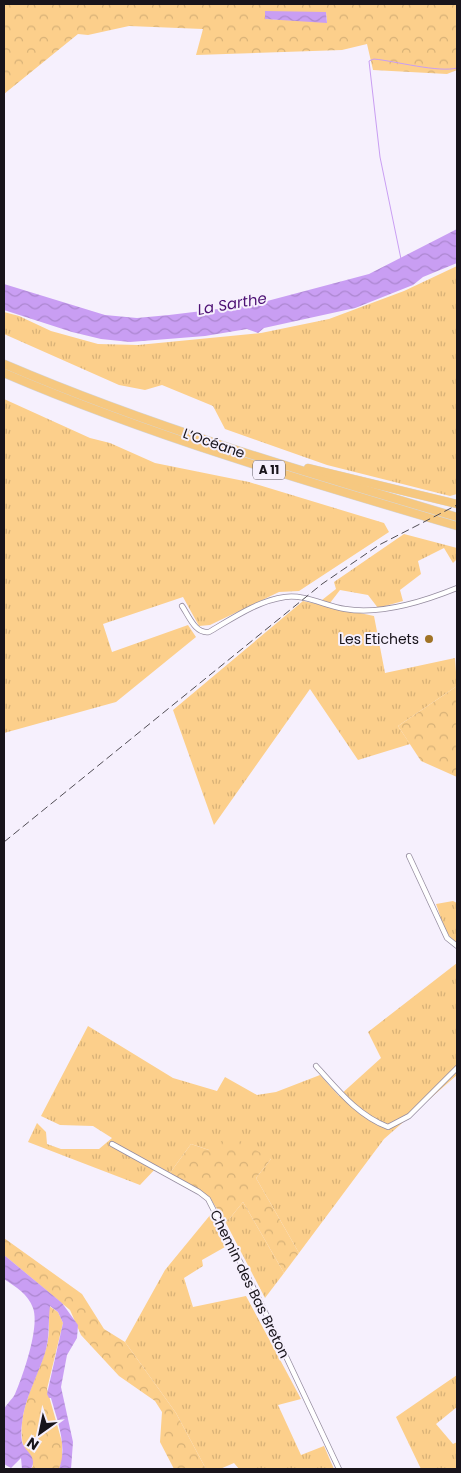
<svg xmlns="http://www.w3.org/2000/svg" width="461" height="1473" font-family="Poppins,sans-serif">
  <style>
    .grass { fill: url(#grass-tufts) }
    .forest { fill: url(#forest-crowns); fill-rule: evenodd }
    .water { fill: url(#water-waves) }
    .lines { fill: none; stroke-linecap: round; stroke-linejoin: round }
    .stream { stroke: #c99ef3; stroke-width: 1 }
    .minor-casing { stroke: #968da0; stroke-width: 6 }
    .motorway-casing { stroke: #d5d5d6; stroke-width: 9 }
    .minor { stroke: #fff; stroke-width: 4.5 }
    .motorway { stroke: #f6c880; stroke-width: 8 }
    .rail { stroke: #514d55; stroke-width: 1; stroke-dasharray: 8 4; stroke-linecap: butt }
    .poi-dot { fill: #a07325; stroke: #f6f0fd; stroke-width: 2 }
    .labels { text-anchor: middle; stroke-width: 4; stroke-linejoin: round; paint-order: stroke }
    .shield { fill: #f6f0fd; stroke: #5b565f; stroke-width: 1 }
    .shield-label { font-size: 12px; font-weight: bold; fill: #18141b }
    .street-label { font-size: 14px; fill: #18141b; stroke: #f6f0fd }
    .poi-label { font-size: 14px; fill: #18141b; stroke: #f6f0fd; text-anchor: end }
    .water-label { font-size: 15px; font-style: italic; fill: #4d1174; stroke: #f6f0fd }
  </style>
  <defs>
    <pattern id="grass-tufts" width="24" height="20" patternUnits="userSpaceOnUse" patternTransform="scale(1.25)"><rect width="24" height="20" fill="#fccf8b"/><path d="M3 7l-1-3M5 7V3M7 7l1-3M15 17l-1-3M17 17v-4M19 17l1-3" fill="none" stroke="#d7b177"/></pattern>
    <pattern id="forest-crowns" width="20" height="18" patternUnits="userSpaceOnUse" patternTransform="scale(1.25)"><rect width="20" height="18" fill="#fccf8b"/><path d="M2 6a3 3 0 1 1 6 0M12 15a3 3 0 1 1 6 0" fill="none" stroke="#d7b177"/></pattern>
    <pattern id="water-waves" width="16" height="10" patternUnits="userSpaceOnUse" patternTransform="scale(1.25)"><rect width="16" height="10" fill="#c99ef3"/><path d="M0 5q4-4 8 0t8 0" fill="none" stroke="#ac87d0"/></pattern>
  </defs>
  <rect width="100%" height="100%" fill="#f6f0fd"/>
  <g class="grass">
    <path d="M457,266V494L450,496L327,465L225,429L213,406L162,385L145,390L119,385L4,334V312L19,316L51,331L98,344L138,345L261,333L329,319L404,291Z"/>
    <path d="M4,399L90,438L110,443L155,463L249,482L384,523L389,532L299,591L279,592L210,625L199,626L183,597L103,624L112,652L188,625L196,637L116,702L4,733Z"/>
    <path d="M404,534L457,548V559L453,563L444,548L418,561L421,574L400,590L403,601L378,608L368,595L340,590L330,603L322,600L336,589L334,582Z"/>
    <path d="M303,601L374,616L385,673L455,658L457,686L398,726L410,744L358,760L310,689L214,825L173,710Z"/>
    <path d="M453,901L457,903V943C445,936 441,917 436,904Z"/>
    <path d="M457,963V1075L384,1139L299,1253L256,1178L271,1159L209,1150L191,1144L170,1173L158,1166L140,1185L28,1142L37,1123L46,1132L47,1144L61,1149H99L112,1138L93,1126L60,1125L41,1116L88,1026L173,1078L217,1091L225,1077L257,1095L276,1092L320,1075L339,1096L381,1058L368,1032Z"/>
    <path d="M243,1202L284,1273L265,1298L226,1223Z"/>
    <path d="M211,1214L225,1247L202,1260L203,1266L184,1278L193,1307L246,1296L301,1399L278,1405L301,1455L324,1446L334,1469H239L234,1463L220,1469H206L176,1413L125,1342L165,1270Z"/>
    <path d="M457,1375V1407L436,1424L453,1444L457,1442V1469H421L396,1417Z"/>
  </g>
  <g class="forest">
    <path d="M4,4H457V70L447,74L373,70L367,44L342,50L196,55L203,29L129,26L88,35L78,34L4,94ZM265,12H326L327,22L266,19Z"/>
    <path d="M457,686V777L421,761L398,726Z"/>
    <path d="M230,1135L271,1159L256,1178L299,1253L284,1273L243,1202L226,1223L210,1198L170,1173L191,1144L209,1150Z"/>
    <path d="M4,1238L82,1294L104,1329L125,1342L176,1413L206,1469H174L160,1442L162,1412L155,1401L119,1376L81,1335L70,1310L4,1255Z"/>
    <path d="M49,1306L58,1312L63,1323L47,1389L62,1442V1461L59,1469H31L33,1466C29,1457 22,1447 22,1438C19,1408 36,1380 45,1352C50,1338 49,1322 49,1306Z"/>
  </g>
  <g class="water">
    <path d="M265,11L326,12L327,23L265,19Z"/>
    <path d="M457,229V263L423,277L413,285L355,308L264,328L258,333L247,329L205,336L130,342L101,339L72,332L4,310V284L105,315L137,318L169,315L252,305L369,274Z"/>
    <path d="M4,1255L62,1303L78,1325L77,1338L67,1355L61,1387L73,1442L71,1469H59C68,1446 57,1420 51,1398H49L47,1394L63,1323L58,1312L50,1306C48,1322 50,1337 45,1353C38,1375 24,1400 22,1423C21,1429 21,1436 22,1442C25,1452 38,1456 31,1469H22L21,1458L11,1468L4,1464C4,1450 0,1423 4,1410C6,1404 12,1400 15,1394C23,1376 40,1327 33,1308C28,1294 16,1287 4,1279Z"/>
  </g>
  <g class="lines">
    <path class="stream" d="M401,259L380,157L369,61L374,59C395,61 439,73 457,68"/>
    <defs>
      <g id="minor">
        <path d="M182,606C189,616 195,634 209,632C233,618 257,601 285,597C304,594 326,606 345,609C380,615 425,601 457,588"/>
        <path d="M409,856L447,938L457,946"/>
        <path d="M316,1066C338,1090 357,1115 388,1127L409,1116L457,1068"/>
        <path d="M112,1144L199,1192L208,1199L257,1295L339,1469"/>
      </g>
      <g id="motorway">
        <path d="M4,364C151,427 304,472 457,517"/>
        <path d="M4,373C151,436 304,481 457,526"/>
        <path d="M308,468L457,504"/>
      </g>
    </defs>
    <use href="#minor" class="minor-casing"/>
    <use href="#motorway" class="motorway-casing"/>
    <use href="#minor" class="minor"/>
    <use href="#motorway" class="motorway"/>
    <path class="rail" d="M4,842L322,584L379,545L457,505"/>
  </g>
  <circle class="poi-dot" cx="429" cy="639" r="5"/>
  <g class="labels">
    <rect class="shield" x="253" y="460.5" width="32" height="19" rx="4"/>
    <g class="shield-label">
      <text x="269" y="474">A 11</text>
    </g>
    <g class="street-label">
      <text transform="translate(214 443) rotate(19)" y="5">L’Océane</text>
      <text transform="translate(250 1284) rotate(64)" y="5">Chemin des Bas Breton</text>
    </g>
    <g class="poi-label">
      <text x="419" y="644">Les Etichets</text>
    </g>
    <g class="water-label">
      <text transform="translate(232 304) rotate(-10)" y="5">La Sarthe</text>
    </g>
  </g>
  <rect width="461" height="1473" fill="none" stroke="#18141b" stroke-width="10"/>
  <g transform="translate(40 1433) rotate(213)" stroke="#f6f0fd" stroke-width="4" paint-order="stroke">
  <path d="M0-4L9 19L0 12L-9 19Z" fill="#18141b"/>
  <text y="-8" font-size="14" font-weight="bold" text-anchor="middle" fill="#18141b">N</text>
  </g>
</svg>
